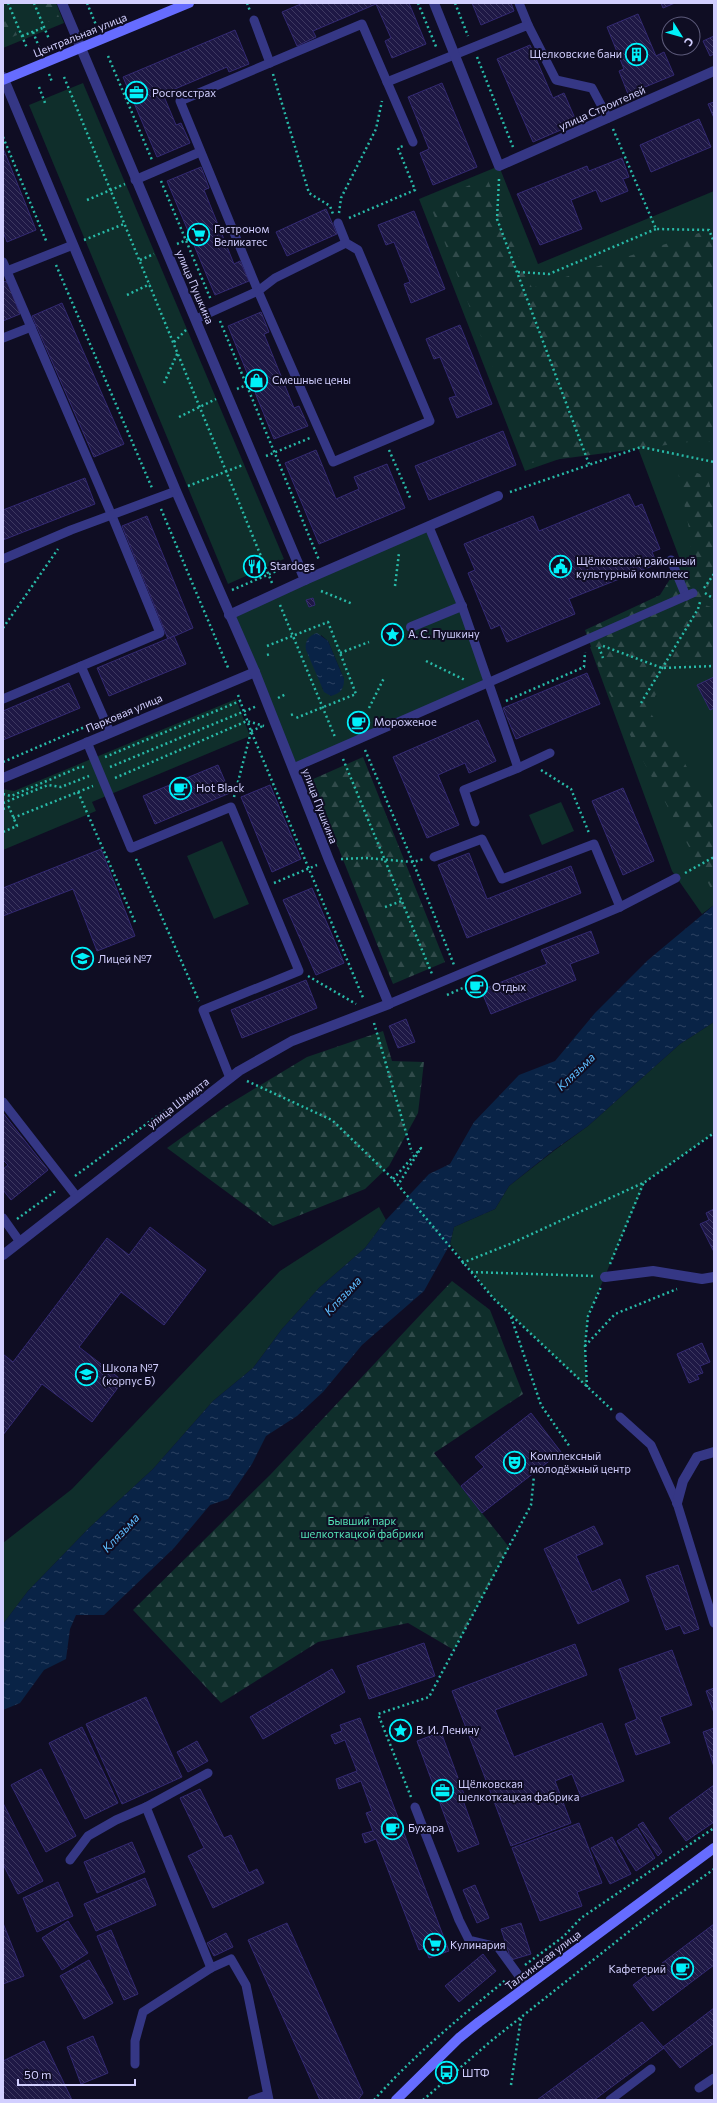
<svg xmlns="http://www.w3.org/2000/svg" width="717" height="2103" font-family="Commissioner,sans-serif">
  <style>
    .green { fill: #0f2e2b; fill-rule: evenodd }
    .forest { fill: url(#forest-firs) }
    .water { fill: url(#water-ripples) }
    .building { fill: url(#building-back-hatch); stroke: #332972 }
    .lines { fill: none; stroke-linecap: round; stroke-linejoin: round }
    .path { stroke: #28baa8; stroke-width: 2.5; stroke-dasharray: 2 3; stroke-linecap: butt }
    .service { stroke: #353785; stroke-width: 9 }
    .pedestrian { stroke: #353785; stroke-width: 10 }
    .minor { stroke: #353785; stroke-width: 10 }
    .tertiary { stroke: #353785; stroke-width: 10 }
    .secondary { stroke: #666cff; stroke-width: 10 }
    .labels { text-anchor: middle; stroke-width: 4; stroke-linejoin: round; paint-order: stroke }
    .street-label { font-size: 11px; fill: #d2cfff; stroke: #0f0d23 }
    .poi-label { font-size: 11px; fill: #d2cfff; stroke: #0f0d23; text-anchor: start }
    .park-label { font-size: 11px; fill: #55e5b8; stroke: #0f0d23 }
    .water-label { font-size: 12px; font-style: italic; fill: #5dbeff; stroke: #0f0d23 }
  </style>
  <defs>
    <pattern id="forest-firs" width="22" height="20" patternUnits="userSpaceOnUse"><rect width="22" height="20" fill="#0f2e2b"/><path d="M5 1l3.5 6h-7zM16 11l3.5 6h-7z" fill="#314b4b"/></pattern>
    <pattern id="water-ripples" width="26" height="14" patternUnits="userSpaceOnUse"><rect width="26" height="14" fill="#092346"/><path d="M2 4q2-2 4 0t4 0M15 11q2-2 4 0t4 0" fill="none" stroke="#2c4262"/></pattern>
    <pattern id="building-back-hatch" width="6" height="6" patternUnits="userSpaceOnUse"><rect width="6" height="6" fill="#1e1845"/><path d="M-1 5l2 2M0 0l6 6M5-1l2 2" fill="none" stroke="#3e3961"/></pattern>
  </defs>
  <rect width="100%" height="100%" fill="#0f0d23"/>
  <g class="green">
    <path d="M3,3H56L64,23L3,48Z"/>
    <path d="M83,83L284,559L228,584L29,105Z"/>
    <path d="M499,166L538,264L714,191V905L702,914L672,871L590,647L696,602L638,448L631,434L525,471L419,199Z"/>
    <path d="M429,527L487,683L293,768L229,615ZM321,635L328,641L344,679L331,696L322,688Z"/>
    <path d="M236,699L250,736L92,802L96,811L3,850V789L14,791Z"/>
    <path d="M561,802L574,831L542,845L529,815Z"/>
    <path d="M222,841L249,904L214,919L187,856Z"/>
    <path d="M714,1022V1133L645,1182L588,1316L585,1346L587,1387L494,1299L450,1244L454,1227L495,1209L509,1186L555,1150L588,1126L680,1044Z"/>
    <path d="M379,1207L386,1220L365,1248L319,1288L282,1329L253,1368L213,1401L153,1469L89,1528L28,1591L3,1624V1543L72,1489L280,1271Z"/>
  </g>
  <g class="forest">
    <path d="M38,3H53L59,17L46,23Z"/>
    <path d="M3,4L17,35L3,41Z"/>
    <path d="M487,178L532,288L714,228V443L704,440L530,463L429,202Z"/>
    <path d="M677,467L707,476L714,500V570L702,604L714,608V654L667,667L649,711L678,751L694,780L714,803V894L639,753L604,682L585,630L660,595L692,544Z"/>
    <path d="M363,757L445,962L393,984L311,780Z"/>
    <path d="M383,1031L392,1061L424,1062L418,1113L389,1166L365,1189L273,1226L167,1148L226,1106L307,1057Z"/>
    <path d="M452,1281L490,1310L523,1394L434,1453L509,1547L454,1650L408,1623L318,1642L221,1703L133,1610L270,1475Z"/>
  </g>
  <g class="water">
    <path d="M317,633L328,641L344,679C344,689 341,693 331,696L324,692L306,650C304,642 309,635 317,633Z"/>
    <path d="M714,905V1022L680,1044L588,1126L554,1150L509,1186L495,1209L454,1227L450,1244L424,1291L362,1345L323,1392L297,1416L266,1436L252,1464L228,1499L210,1505L174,1548L104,1615H76L70,1629L66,1659L44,1670L20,1703L3,1710V1624L28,1591L89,1528L153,1469L213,1401L253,1368L282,1329L319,1288L365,1248L386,1220L429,1174L450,1164L474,1122L519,1075L555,1061L595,1013L648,960Z"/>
  </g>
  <g class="building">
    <path d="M303,3H409L426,44L392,58L385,41L391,38L376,4L313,31L316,37L297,46L282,12Z"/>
    <path d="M472,3H511L514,11L481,25Z"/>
    <path d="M661,3H675L663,8Z"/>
    <path d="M638,14L656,56L664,52L674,75L628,94L619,71L624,69L607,27Z"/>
    <path d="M235,30L249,64L229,72L227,67L163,94L176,125L181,123L190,143L157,157L123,77Z"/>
    <path d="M714,36V54L710,56L703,41Z"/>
    <path d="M530,45L553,98L564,93L577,123L533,142L497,59Z"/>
    <path d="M442,83L477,167L433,185L420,153L429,149L408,97Z"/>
    <path d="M714,102V118L708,104Z"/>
    <path d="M699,119L711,147L651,172L640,145Z"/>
    <path d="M3,148L36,230L7,242L3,232Z"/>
    <path d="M622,158L629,177L623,179L628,191L601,202L596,190L571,200L582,229L540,245L517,194L587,166L589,171Z"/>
    <path d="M201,167L209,188L204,190L234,264L240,261L249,281L215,295L167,181Z"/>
    <path d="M326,209L337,234L287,256L276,232Z"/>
    <path d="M414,211L445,289L411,303L404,284L410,282L394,242L386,245L378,225Z"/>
    <path d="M7,281L20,314L3,321V282Z"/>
    <path d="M62,303L124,444L94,457L32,316Z"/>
    <path d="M261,312L269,332L264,334L294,408L299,406L308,426L274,439L228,326Z"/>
    <path d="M460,325L492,404L457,418L449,398L456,396L440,357L434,359L426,339Z"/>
    <path d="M503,431L516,465L429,500L415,466Z"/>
    <path d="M316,450L336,499L359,489L354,477L387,464L405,508L319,544L285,463Z"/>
    <path d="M85,478L95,504L3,540V510Z"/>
    <path d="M629,494L635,507L642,504L660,549L652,552L657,564L569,599L575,614L507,642L500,625L491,629L468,573L475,570L464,544L533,516L539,531Z"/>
    <path d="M147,516L193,628L168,639L122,526Z"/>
    <path d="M313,598L315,605L309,607L306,600Z"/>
    <path d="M174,636L186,664L109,696L97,668Z"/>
    <path d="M587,673L600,704L516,739L503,708Z"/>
    <path d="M714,677V708L710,710L697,685Z"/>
    <path d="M69,683L80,708L3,740V711Z"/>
    <path d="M360,719L362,723L357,725L355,721Z"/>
    <path d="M478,720L496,761L469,773L465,763L438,775L459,825L427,838L393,757Z"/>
    <path d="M218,765L230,793L155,824L143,796Z"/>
    <path d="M270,785L301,859L272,872L241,797Z"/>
    <path d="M623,788L654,861L623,875L592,801Z"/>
    <path d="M101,849L135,936L97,951L73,889L3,916V888Z"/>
    <path d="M469,853L487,899L571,866L581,893L467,938L438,865Z"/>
    <path d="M312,888L344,963L316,975L283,900Z"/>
    <path d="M591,931L599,953L570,964L576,980L491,1014L481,990L547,964L541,950Z"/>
    <path d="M306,980L317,1008L242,1038L231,1010Z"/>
    <path d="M406,1019L415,1042L398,1048L389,1026Z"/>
    <path d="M3,1113L48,1170L11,1200L3,1190V1169L8,1165L3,1160Z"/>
    <path d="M714,1209V1252L700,1224L709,1220L706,1213Z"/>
    <path d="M150,1227L206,1270L164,1325L121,1292L79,1347L123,1381L92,1422L42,1384L3,1435V1354L13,1362L107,1238L129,1255Z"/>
    <path d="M702,1343L710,1362L700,1366L703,1373L697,1375L699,1379L689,1383L677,1354Z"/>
    <path d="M531,1413L561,1452L482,1513L461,1486L484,1467L475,1457Z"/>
    <path d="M594,1526L603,1544L576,1556L592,1592L620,1579L629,1601L578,1624L544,1549Z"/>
    <path d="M678,1565L699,1629L684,1634L680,1625L666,1630L646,1576Z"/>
    <path d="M424,1643L435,1676L369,1699L357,1666Z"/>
    <path d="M575,1644L587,1675L495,1710L514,1757L602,1723L624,1781L581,1797L572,1774L555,1781L571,1823L511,1846L452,1691Z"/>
    <path d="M672,1650L692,1705L660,1717L670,1743L636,1755L625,1724L637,1719L619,1669Z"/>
    <path d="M332,1669L345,1692L263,1739L250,1717Z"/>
    <path d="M714,1688V1713L706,1691Z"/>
    <path d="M146,1697L182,1777L122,1804L86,1724Z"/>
    <path d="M360,1718L449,1951L429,1958L425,1948L419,1950L376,1839L365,1843L362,1834L373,1831L366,1813L372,1811L361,1781L339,1789L336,1779L357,1771L345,1740L335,1744L331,1735L342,1731L340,1725Z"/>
    <path d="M82,1727L118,1803L85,1819L49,1743Z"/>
    <path d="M714,1728V1767L703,1732Z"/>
    <path d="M441,1732L464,1794L461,1795L479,1844L458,1852L417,1741Z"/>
    <path d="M197,1741L208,1761L188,1772L177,1752Z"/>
    <path d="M41,1769L76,1836L46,1852L11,1785Z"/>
    <path d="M714,1785V1822L686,1841L669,1818Z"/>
    <path d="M200,1789L224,1838L231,1835L249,1873L257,1869L264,1883L213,1908L188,1856L204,1848L180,1798Z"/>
    <path d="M3,1803L43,1881L18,1894L3,1864Z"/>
    <path d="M643,1822L662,1852L658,1856L638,1825Z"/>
    <path d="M579,1823L602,1883L577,1892L582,1906L540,1921L512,1848Z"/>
    <path d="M637,1828L655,1858L636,1871L617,1841Z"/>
    <path d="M612,1837L631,1874L610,1884L591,1848Z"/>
    <path d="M132,1842L145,1872L97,1893L84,1862Z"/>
    <path d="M145,1878L156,1905L96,1931L84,1904Z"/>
    <path d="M58,1882L73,1916L37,1932L23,1898Z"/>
    <path d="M475,1885L489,1918L477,1923L463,1890Z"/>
    <path d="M68,1921L88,1953L62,1970L42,1938Z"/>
    <path d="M3,1923L24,1976L3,1984Z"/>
    <path d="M287,1923L363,2093L358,2100H320L248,1940Z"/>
    <path d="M521,1923L531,1954L511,1960L501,1929Z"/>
    <path d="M714,1924V1965L653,2011L633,1985Z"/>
    <path d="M111,1930L138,1994L124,2000L97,1936Z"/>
    <path d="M226,1933L233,1947L214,1956L207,1943Z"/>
    <path d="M483,1954L496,1971L459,2002L445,1986Z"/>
    <path d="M89,1960L113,2003L84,2019L60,1976Z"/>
    <path d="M714,2008V2043L680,2068L663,2047Z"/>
    <path d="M642,2022L664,2048L594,2100H537Z"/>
    <path d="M93,2036L108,2073L81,2084L67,2047Z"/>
    <path d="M44,2041L72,2100H3V2061Z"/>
  </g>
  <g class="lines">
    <g class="path">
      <path d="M8,3L27,48"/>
      <path d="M34,3L49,39"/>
      <path d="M87,3L96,25"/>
      <path d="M247,3L250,11"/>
      <path d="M418,3L437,49"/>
      <path d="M455,3L468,36"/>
      <path d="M33,32L41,52"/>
      <path d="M22,36L45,27"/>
      <path d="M108,56L152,160"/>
      <path d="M477,57L513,147"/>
      <path d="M49,74L52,82"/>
      <path d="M273,74L309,193L330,206L333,214"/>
      <path d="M64,77L272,583"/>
      <path d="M39,87L45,103"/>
      <path d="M613,129L656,229L709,230L714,242"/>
      <path d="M3,137L47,243"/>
      <path d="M499,179L497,219L589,464"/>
      <path d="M161,181L211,300"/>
      <path d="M87,200L125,184"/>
      <path d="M339,213L341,198L376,129L382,101"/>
      <path d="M349,218L415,190L398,148L403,146"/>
      <path d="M84,240L124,224"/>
      <path d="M177,244L191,238"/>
      <path d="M140,260L154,254"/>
      <path d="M56,265L152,488"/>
      <path d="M518,272L549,274L656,229"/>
      <path d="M127,295L150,284"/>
      <path d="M220,321L319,560"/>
      <path d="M174,342L186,330"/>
      <path d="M164,383L178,352"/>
      <path d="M237,389L251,383"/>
      <path d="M179,417L216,399"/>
      <path d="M389,450L411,500"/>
      <path d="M266,456L310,438"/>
      <path d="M188,486L243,465"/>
      <path d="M510,492L641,447L714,462"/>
      <path d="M161,509L229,670"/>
      <path d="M395,586L399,553"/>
      <path d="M704,588L714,574"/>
      <path d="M232,590L286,567"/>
      <path d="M321,591L353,604"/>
      <path d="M705,593L714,599"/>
      <path d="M280,605L335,737"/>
      <path d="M3,628L58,549"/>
      <path d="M267,646L328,622L356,694L296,718"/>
      <path d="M603,646L662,668L714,666"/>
      <path d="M599,647L603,658"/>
      <path d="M340,653L369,642"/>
      <path d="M267,655L270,654"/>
      <path d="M426,661L465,680"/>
      <path d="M238,695L251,731L364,1000"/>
      <path d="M278,698L286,694"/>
      <path d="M506,701L584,667L585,652"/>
      <path d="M641,703L698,609L700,602"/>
      <path d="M369,708L384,678"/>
      <path d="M115,715L133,708"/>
      <path d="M291,715L294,714"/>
      <path d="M251,731L263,726"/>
      <path d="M365,750L413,862L454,965"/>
      <path d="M105,757L240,701"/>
      <path d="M343,759L432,974"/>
      <path d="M3,762L94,723"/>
      <path d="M110,767L257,706"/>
      <path d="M541,770L571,789L589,833"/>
      <path d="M115,778L247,721L264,726"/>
      <path d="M78,792L135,922"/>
      <path d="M3,794L11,796L80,767H85"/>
      <path d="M234,797L251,732"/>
      <path d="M3,803L48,785L61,787L89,776"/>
      <path d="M3,809L9,807L17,826L3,832"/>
      <path d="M13,818L93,786"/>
      <path d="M136,859L199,1001"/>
      <path d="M341,859L366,858L413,862L424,859"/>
      <path d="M685,873L714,857"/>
      <path d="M274,883L317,865"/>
      <path d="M385,907L402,901"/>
      <path d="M308,976L356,1004"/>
      <path d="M447,995L472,984"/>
      <path d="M374,1023L412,1153"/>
      <path d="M247,1081L332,1120L393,1179L494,1299L612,1410"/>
      <path d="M75,1176L171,1106"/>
      <path d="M393,1179L421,1148L398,1185"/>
      <path d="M17,1219L57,1190"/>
      <path d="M462,1263L510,1244L645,1182L714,1133"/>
      <path d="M610,1264L644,1182"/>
      <path d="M471,1272L594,1276"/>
      <path d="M511,1317L541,1405L570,1447"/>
      <path d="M585,1346L615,1314L677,1289"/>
      <path d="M587,1387L585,1346L588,1316L601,1287"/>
      <path d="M411,1797L378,1714L429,1697L531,1505L534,1476"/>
      <path d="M525,1965L563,1937L581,1918L714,1828"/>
      <path d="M511,2085L521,2018"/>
      <path d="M374,2100C414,2055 460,2017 507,1979"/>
      <path d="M423,2100L491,2041L646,1918L714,1869"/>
    </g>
    <g class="service">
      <path d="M519,3L528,25"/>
      <path d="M254,20L270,63"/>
      <path d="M387,82L528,25L556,80L592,88L608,118"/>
      <path d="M135,180L200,152"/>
      <path d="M338,223L346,243L358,250L430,421L333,462L258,291L180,101L362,24L413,142"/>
      <path d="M3,262L112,516L160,633L3,699"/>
      <path d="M7,271L73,245"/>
      <path d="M196,319L258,291L275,278L346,243"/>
      <path d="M3,338L31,327"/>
      <path d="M429,527L462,606L518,768L464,790L475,822"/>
      <path d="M3,559L71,530L176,491"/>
      <path d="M671,560L686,596"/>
      <path d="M81,666L110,732"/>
      <path d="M87,742L131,848L231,807L299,971L203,1010L230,1078"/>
      <path d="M293,768L693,593"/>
      <path d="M518,768L550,753"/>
      <path d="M434,857L482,839L502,879L594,844L620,907"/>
      <path d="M389,1004L620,907L676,878"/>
      <path d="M3,1102L77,1197"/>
      <path d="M3,1218L20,1242"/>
      <path d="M620,1417L651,1445L677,1503L714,1623"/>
      <path d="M146,1807L211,1968L231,1959L246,1985L269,2100"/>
      <path d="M415,1807L459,1920L469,1940L498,1947L527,1987"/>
      <path d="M70,1860L88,1836L116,1820L146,1807L208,1773"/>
      <path d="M135,2064V2041L143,2012L211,1968"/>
      <path d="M699,2088L714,2078"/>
      <path d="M252,2100L267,2095"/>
      <path d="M610,2100L651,2069"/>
    </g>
    <path class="pedestrian" d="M411,627L462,606"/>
    <g class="minor">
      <path d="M434,3L499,166L714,71"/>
      <path d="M305,580L498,496"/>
      <path d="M3,778L255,672"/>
      <path d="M605,1277L653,1271L702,1279L714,1277"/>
      <path d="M677,1503L683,1481L697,1457L714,1452"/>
    </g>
    <g class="tertiary">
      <path d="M62,3L305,580L229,615"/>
      <path d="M3,77L176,491L255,672L329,860L389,1004L292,1041L239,1071L3,1255"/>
    </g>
    <g class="secondary">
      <path d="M3,80L189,3"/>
      <path d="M396,2100L459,2038L479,2022L714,1848"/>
    </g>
  </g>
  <defs>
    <symbol id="building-ring" viewBox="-11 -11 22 22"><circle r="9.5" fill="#0f0d23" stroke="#00f1fa" stroke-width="1.5"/><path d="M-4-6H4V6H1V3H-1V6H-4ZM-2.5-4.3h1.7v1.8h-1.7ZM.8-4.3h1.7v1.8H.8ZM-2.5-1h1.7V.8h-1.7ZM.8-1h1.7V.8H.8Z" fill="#00f1fa"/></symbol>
    <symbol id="office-ring" viewBox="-11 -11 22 22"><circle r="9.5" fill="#0f0d23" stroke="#00f1fa" stroke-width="1.5"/><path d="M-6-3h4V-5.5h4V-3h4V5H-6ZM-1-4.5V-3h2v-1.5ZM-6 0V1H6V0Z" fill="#00f1fa"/></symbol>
    <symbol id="supermarket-ring" viewBox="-11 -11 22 22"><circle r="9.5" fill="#0f0d23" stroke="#00f1fa" stroke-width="1.5"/><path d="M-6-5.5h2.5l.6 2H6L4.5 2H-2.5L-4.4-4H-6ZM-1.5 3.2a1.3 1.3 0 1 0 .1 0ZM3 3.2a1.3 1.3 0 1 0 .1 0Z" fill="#00f1fa"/></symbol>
    <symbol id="shop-ring" viewBox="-11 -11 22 22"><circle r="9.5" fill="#0f0d23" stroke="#00f1fa" stroke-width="1.5"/><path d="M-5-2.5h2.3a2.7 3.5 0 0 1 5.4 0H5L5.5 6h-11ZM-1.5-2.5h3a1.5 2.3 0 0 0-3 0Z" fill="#00f1fa"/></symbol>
    <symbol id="restaurant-ring" viewBox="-11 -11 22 22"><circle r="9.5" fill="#0f0d23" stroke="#00f1fa" stroke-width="1.5"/><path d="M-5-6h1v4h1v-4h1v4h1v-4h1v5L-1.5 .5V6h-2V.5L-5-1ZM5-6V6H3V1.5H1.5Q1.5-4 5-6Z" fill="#00f1fa"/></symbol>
    <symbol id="civic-ring" viewBox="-11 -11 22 22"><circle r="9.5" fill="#0f0d23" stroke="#00f1fa" stroke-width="1.5"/><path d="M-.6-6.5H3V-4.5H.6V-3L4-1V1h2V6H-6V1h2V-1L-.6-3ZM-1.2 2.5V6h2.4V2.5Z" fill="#00f1fa"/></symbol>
    <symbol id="sight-ring" viewBox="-11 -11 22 22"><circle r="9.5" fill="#0f0d23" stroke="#00f1fa" stroke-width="1.5"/><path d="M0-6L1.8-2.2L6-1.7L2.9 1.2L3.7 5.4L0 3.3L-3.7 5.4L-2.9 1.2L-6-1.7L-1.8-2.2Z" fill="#00f1fa"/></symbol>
    <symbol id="cafe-ring" viewBox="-11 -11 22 22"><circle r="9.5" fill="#0f0d23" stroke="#00f1fa" stroke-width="1.5"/><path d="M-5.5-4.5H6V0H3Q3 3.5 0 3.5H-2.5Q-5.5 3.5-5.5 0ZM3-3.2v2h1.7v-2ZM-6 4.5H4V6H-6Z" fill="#00f1fa"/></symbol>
    <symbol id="school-ring" viewBox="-11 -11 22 22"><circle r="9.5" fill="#0f0d23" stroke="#00f1fa" stroke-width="1.5"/><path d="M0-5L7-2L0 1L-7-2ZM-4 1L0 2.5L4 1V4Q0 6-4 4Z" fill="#00f1fa"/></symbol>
    <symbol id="theatre-ring" viewBox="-11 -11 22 22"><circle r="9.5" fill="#0f0d23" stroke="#00f1fa" stroke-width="1.5"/><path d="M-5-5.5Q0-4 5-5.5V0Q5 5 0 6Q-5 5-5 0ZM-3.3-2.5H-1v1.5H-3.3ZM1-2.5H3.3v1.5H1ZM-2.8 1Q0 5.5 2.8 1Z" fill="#00f1fa"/></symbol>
    <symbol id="bus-ring" viewBox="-11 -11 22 22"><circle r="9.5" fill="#0f0d23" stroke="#00f1fa" stroke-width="1.5"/><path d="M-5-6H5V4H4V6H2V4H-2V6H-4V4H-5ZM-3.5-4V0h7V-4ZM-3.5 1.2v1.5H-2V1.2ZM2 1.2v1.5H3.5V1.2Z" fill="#00f1fa"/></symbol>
  </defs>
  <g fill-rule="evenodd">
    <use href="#building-ring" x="624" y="42" width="25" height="25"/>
    <use href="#office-ring" x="124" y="80" width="25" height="25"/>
    <use href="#supermarket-ring" x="186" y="222" width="25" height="25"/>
    <use href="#shop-ring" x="244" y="368" width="25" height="25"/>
    <use href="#restaurant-ring" x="242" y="554" width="25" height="25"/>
    <use href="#civic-ring" x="548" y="554" width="25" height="25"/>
    <use href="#sight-ring" x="380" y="622" width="25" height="25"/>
    <use href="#cafe-ring" x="346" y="710" width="25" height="25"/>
    <use href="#cafe-ring" x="168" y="776" width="25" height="25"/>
    <use href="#school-ring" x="70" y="946" width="25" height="25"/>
    <use href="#cafe-ring" x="464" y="974" width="25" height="25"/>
    <use href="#school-ring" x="74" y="1362" width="25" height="25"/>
    <use href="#theatre-ring" x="502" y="1450" width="25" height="25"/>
    <use href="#sight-ring" x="388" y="1718" width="25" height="25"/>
    <use href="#office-ring" x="430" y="1778" width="25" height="25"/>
    <use href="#cafe-ring" x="380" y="1816" width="25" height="25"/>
    <use href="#supermarket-ring" x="422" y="1932" width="25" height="25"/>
    <use href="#cafe-ring" x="670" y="1956" width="25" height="25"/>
    <use href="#bus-ring" x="434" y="2060" width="25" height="25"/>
  </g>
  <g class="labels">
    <g class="street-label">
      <text transform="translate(80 35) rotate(-22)" y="4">Центральная улица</text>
      <text transform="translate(602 108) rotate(-24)" y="4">улица Строителей</text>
      <text transform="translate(195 287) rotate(67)" y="4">улица Пушкина</text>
      <text transform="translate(124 713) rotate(-23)" y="4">Парковая улица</text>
      <text transform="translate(320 806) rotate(69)" y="4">улица Пушкина</text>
      <text transform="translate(178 1103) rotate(-38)" y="4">улица Шмидта</text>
      <text transform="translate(543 1960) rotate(-37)" y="4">Талсинская улица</text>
    </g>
    <g class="poi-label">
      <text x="622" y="58" text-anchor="end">Щелковские бани</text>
      <text x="152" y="97">Росгосстрах</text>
      <text x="214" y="233">Гастроном<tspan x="214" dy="13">Великатес</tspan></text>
      <text x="272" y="384">Смешные цены</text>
      <text x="576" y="565">Щёлковский районный<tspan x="576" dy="13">культурный комплекс</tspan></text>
      <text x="270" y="570">Stardogs</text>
      <text x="408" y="638">А. С. Пушкину</text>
      <text x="374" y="726">Мороженое</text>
      <text x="196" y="792">Hot Black</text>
      <text x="98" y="963">Лицей №7</text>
      <text x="492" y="991">Отдых</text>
      <text x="102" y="1372">Школа №7<tspan x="102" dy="13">(корпус Б)</tspan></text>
      <text x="530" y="1460">Комплексный<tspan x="530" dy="13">молодёжный центр</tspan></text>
      <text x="416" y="1734">В. И. Ленину</text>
      <text x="458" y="1788">Щёлковская<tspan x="458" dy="13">шелкоткацкая фабрика</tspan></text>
      <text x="408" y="1832">Бухара</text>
      <text x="450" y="1949">Кулинария</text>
      <text x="666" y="1973" text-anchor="end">Кафетерий</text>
      <text x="462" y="2077">ШТФ</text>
    </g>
    <g class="park-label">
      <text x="362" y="1525">Бывший парк<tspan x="362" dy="13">шелкоткацкой фабрики</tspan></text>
    </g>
    <g class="water-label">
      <text transform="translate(576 1072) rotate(-44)" y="4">Клязьма</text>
      <text transform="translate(343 1296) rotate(-47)" y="4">Клязьма</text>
      <text transform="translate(121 1533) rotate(-47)" y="4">Клязьма</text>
    </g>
  </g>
  <rect width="717" height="2103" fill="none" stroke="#d2cfff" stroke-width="8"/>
  <g transform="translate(681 36) rotate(127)"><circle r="19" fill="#0f0d23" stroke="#5d5b7b"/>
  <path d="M0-3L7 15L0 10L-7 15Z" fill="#00f1fa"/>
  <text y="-6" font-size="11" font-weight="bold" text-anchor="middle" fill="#d2cfff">С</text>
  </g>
  <path d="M18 2079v6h117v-6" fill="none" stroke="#d2cfff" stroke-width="2"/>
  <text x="24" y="2079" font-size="12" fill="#d2cfff" stroke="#0f0d23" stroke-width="3" paint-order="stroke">50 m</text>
</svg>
